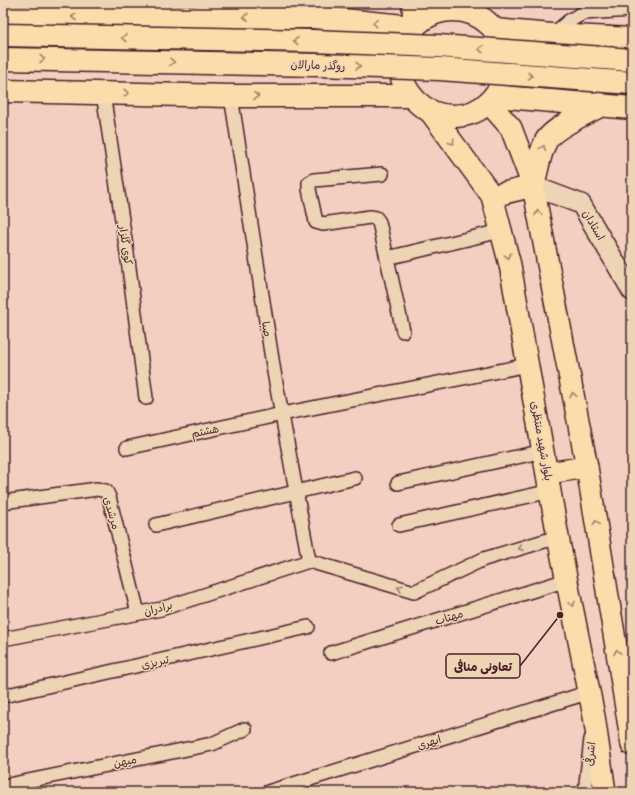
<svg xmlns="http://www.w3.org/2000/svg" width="635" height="795" font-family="Delius,'Playpen Sans Arabic',sans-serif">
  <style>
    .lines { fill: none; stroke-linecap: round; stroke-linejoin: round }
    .street-casing { stroke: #4a1f2b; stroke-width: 16 }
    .secondary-casing { stroke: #4a1f2b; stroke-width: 22 }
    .primary-casing { stroke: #4a1f2b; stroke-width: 24 }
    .highway-casing { stroke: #4a1f2b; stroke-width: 25 }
    .street { stroke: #edd4b5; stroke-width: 13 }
    .secondary { stroke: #edd4b5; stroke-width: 19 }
    .primary { stroke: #fbddab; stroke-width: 21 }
    .highway { stroke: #fbddab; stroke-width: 22 }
    .highway-bridge-casing { stroke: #4a1f2b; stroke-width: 25; stroke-linecap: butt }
    .highway-bridge { stroke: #fbddab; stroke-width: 22 }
    .oneway { stroke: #a27e6b }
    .oneway2 { stroke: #9c7a70 }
    .labels { text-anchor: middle; stroke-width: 3; stroke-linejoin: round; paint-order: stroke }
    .street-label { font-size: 11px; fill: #4a1f2b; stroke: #edd4b5 }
    .leader { fill: none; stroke: #4a1f2b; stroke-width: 1.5 }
    .callout-dot { fill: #4a1f2b; stroke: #edd4b5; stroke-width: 1.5 }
    .callout { fill: #edd4b5; stroke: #4a1f2b; stroke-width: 1.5 }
    .callout-label { font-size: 12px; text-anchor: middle; font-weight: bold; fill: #4a1f2b }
  </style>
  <rect width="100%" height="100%" fill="#f2cfc0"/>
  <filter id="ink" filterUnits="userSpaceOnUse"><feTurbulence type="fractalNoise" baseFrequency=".025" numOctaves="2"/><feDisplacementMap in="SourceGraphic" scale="8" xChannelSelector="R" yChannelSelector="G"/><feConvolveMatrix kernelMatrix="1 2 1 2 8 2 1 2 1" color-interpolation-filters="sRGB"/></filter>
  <g filter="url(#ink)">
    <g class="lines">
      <defs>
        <g id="street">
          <path d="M206,3L209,17"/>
          <path d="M552,35L569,21L583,13L632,10"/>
          <path d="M103,93L128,260L146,398"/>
          <path d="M231,96L274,372L309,561"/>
          <path d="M382,174L314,180L309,183V189L316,222L323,224L370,217L376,218L379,222L403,331"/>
          <path d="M387,258L501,231"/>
          <path d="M127,448L282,414L528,365"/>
          <path d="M398,483L544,451"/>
          <path d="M3,502L97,489L106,491L109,497L138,613"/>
          <path d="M156,525L355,478"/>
          <path d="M399,525L551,491"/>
          <path d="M309,561L414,592L484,559L558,537"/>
          <path d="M3,639L161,609L309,561"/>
          <path d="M331,653L567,580"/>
          <path d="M3,696L308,627"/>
          <path d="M3,786L212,744L245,729"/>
          <path d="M268,792L590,692"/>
          <path d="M585,792L591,739"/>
        </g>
        <path id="secondary" d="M533,186L581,204L632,291"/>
        <g id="primary">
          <path d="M413,3L414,27"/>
          <path d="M466,3L477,15"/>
          <path d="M489,103L511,128L533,186L587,467L632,745"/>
          <path d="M429,110L492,196L510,265L558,537L594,716L605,792"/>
          <path d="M492,196L533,186"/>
          <path d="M548,473L587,467"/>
        </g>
        <g id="highway">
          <circle cx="453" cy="63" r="53"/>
          <path d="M3,17H312L414,27"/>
          <path d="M495,30L552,35L632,39"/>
          <path d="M3,91L231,96H411"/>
          <path d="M495,96L632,108"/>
          <path d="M533,186C537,171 539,154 546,141C552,129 588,112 600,106C598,103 595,99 593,96C586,75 597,53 610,38"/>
        </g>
      </defs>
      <use href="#street" class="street-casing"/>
      <use href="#secondary" class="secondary-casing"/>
      <use href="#primary" class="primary-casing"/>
      <use href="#highway" class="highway-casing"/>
      <use href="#street" class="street"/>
      <use href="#secondary" class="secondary"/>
      <use href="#primary" class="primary"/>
      <use href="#highway" class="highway"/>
      <defs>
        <g id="highway-bridge">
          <path d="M3,35L312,41L438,46L632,60"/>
          <path d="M3,59L319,65L440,69L632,83"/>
        </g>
      </defs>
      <use href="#highway-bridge" class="highway-bridge-casing"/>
      <use href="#highway-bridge" class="highway-bridge"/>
    </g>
    <defs><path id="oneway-chevron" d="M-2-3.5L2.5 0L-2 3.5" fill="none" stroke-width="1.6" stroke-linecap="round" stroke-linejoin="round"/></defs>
    <g class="oneway">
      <use href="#oneway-chevron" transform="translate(74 17) rotate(180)"/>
      <use href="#oneway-chevron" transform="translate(246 17) rotate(180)"/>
      <use href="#oneway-chevron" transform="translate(375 23) rotate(-175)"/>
      <use href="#oneway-chevron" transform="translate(124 38) rotate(-179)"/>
      <use href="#oneway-chevron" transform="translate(296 41) rotate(-179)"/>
      <use href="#oneway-chevron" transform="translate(481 49) rotate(-176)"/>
      <use href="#oneway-chevron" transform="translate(42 59) rotate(1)"/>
      <use href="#oneway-chevron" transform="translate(172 62) rotate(1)"/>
      <use href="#oneway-chevron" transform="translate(358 66) rotate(2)"/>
      <use href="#oneway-chevron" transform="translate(530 76) rotate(4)"/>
      <use href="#oneway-chevron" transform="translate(126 93) rotate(1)"/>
      <use href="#oneway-chevron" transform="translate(256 96)"/>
      <use href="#oneway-chevron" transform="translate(452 142) rotate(53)"/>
      <use href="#oneway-chevron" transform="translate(543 148) rotate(-70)"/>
      <use href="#oneway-chevron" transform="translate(538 213) rotate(-101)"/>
      <use href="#oneway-chevron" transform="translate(508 256) rotate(75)"/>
      <use href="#oneway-chevron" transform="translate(573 395) rotate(-101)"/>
      <use href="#oneway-chevron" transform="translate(596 523) rotate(-99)"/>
      <use href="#oneway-chevron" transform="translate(572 604) rotate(79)"/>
      <use href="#oneway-chevron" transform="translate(617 652) rotate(-99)"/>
    </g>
    <g class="oneway2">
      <use href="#oneway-chevron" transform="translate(521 548) rotate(163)"/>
      <use href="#oneway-chevron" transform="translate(400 588) rotate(-163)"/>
    </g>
  </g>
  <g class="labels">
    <g class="street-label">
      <text transform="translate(318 65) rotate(2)" y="4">روگذر مارالان</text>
      <text transform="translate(594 225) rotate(60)" y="4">استادان</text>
      <text transform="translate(126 245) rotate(82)" y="4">کوی گلزار</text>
      <text transform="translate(267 329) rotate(81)" y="4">صبا</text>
      <text transform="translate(205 431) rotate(-12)" y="4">هشتم</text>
      <text transform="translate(542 441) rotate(80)" y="4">بلوار شهید منتظری</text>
      <text transform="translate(112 513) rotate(74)" y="4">مرشدی</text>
      <text transform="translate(158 608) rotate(-15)" y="4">برادران</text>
      <text transform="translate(449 617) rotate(-17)" y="4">مهتاب</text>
      <text transform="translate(155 662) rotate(-13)" y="4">تبریزی</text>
      <text transform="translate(429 742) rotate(-17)" y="4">ابهری</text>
      <text transform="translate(590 754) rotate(-83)" y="4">اشرفی</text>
      <text transform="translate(125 761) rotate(-11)" y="4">میهن</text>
    </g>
  </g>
  <path class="leader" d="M560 615L520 666"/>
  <circle class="callout-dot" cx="560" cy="615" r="4"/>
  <rect class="callout" x="446" y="654" width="74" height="24" rx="4"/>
  <g class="callout-label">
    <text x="483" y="671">تعاونی منافی</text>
  </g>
  <rect width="635" height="795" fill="none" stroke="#edd4b5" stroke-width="16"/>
  <rect x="8" y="8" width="619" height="779" fill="none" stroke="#4a1f2b" stroke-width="1.5" filter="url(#ink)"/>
</svg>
